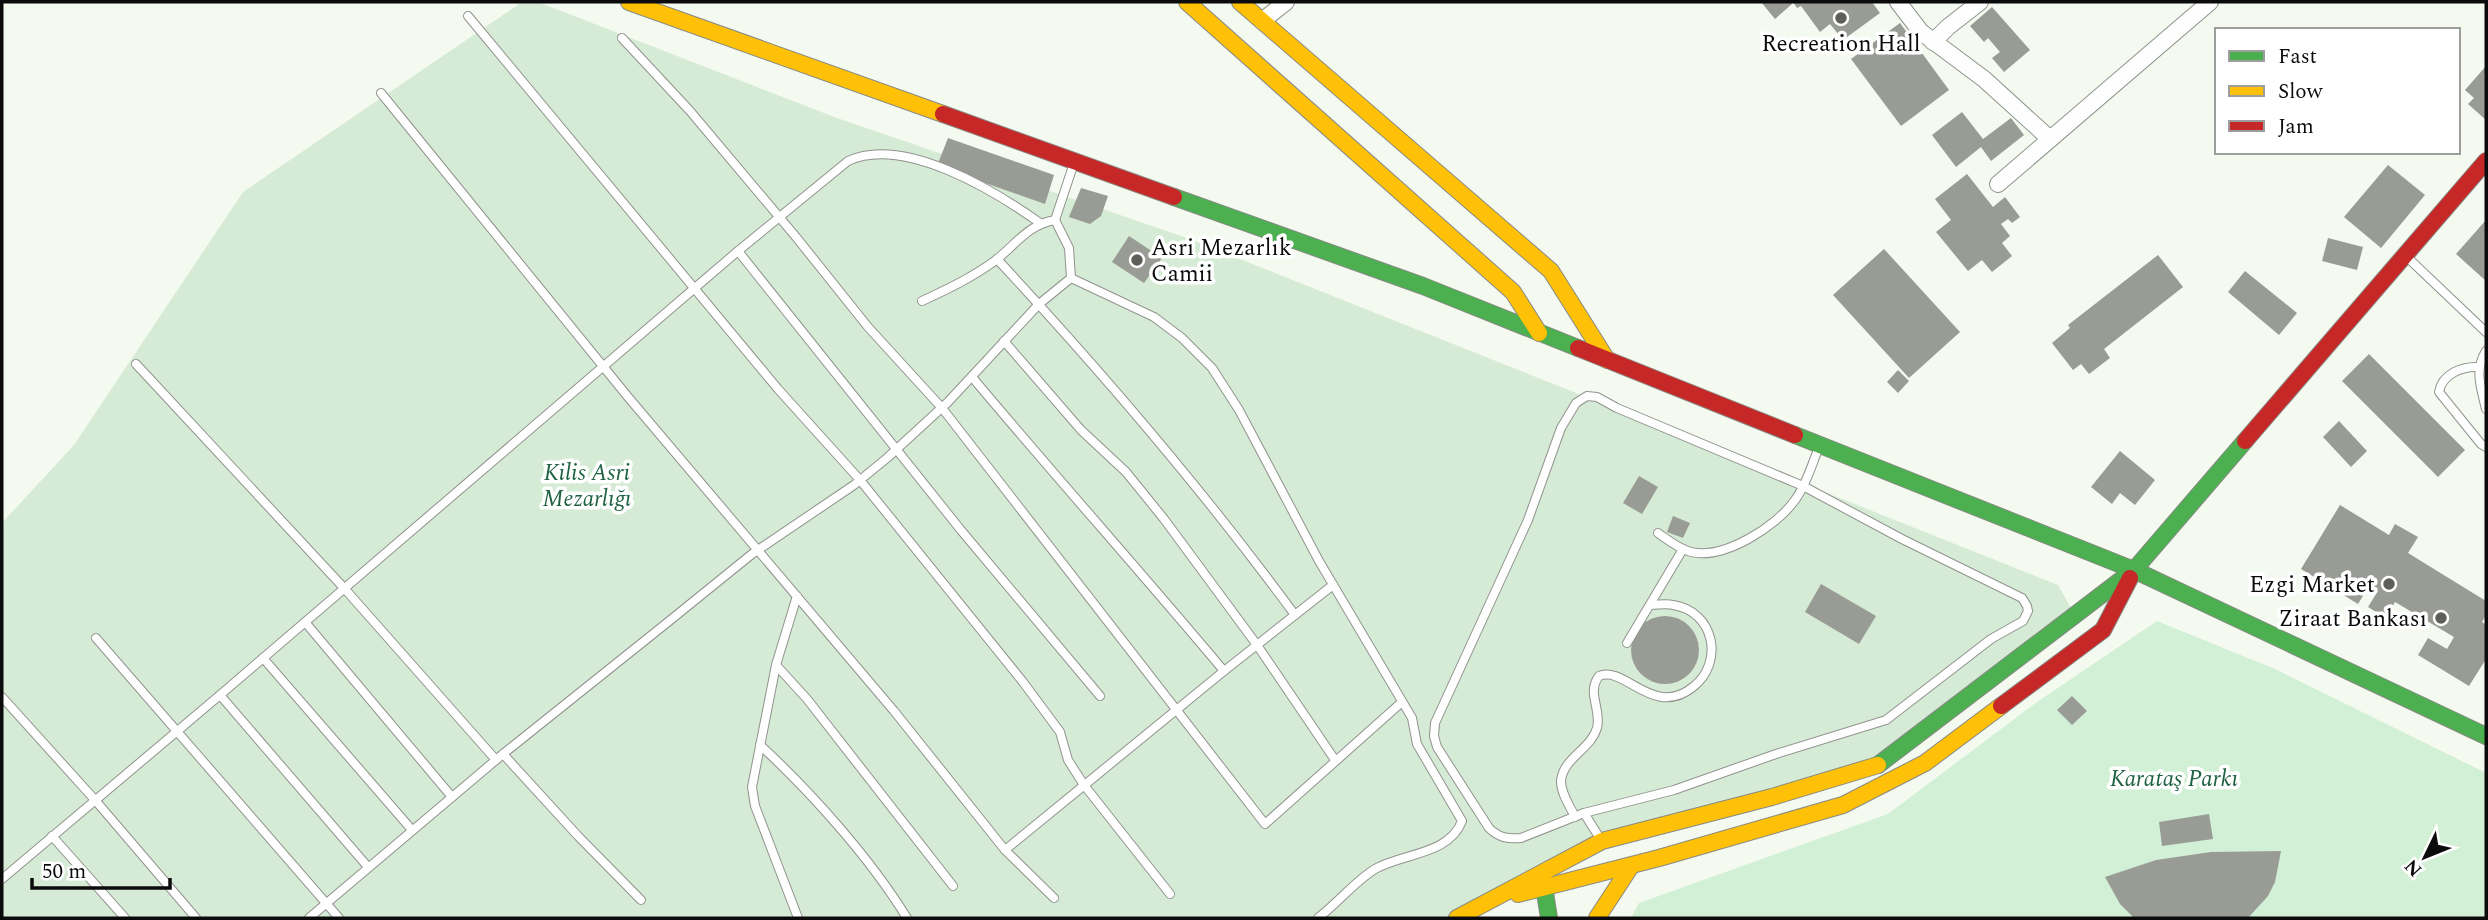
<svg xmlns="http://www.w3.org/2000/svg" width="2488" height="920" font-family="Spectral,serif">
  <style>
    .green { fill: #d2f0d6 }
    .cemetery { fill: #d6ebd5 }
    .building { fill: #999c95 }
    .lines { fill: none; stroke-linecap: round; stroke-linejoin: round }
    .lane-casing { stroke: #90938e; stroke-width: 10 }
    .street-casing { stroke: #90938e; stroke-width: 18 }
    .fast-casing { stroke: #878984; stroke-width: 18 }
    .slow-casing { stroke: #878984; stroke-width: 18 }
    .jam-casing { stroke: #878984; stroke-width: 18 }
    .lane { stroke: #fdfefd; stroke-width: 8 }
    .street { stroke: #fdfefd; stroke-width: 16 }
    .fast { stroke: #4caf50; stroke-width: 16 }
    .slow { stroke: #ffc107; stroke-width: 16 }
    .jam { stroke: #c62828; stroke-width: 16 }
    .poi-dot { fill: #5d5f5b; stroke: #fff; stroke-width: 2.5 }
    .labels { text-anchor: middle; stroke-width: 7; stroke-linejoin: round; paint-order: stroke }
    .poi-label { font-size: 23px; fill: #0b0b0b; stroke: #fff; text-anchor: end }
    .park-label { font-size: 23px; font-style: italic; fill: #1e6143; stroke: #fff }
  </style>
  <rect width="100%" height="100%" fill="#f4faef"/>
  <path class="green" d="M2157,621L2275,669L2486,773V918H1631L1639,903L1888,814L2037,702Z"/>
  <path class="cemetery" d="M522,2H538L837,118L1187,238L2058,585L2078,621L1878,766L1590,847L1470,918H2V523L74,445L243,192Z"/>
  <g class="building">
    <path d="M1761,2H1791L1792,4L1775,19Z"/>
    <path d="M1793,2H1872L1880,13L1843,40L1830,24L1820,32L1801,6L1797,8Z"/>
    <path d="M1992,7L2030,50L2004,72L1992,58L2000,52L1988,38L1984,42L1970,26Z"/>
    <path d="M1900,23L1949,90L1901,126L1851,59Z"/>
    <path d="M2486,66V120L2468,104L2474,98L2465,90Z"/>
    <path d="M1962,112L1983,139L2011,118L2024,135L1991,161L1981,147L1956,167L1932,135Z"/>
    <path d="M948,138L1054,175L1045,204L937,166Z"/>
    <path d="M2388,165L2425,195L2381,248L2344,217Z"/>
    <path d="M1967,174L1993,207L2005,197L2020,217L2012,223L2008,219L2001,224L2010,236L2002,243L2012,256L1992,272L1982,260L1968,271L1936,232L1951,220L1935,199Z"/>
    <path d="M1081,188L1108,196L1101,216L1090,224L1069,217Z"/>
    <path d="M2486,220V281L2456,254Z"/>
    <path d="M1129,236L1162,258L1144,283L1112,262Z"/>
    <path d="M2328,238L2363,247L2357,270L2322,261Z"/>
    <path d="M1884,249L1960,332L1909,378L1833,295Z"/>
    <path d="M2158,255L2183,287L2104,349L2110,358L2089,374L2081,364L2073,370L2052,343L2070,328L2068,325Z"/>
    <path d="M2245,271L2297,313L2279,335L2228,292Z"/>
    <path d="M2369,354L2465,450L2438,477L2342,381Z"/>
    <path d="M1898,370L1909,381L1898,393L1887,382Z"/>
    <path d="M2339,421L2367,451L2351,467L2323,437Z"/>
    <path d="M2120,451L2155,480L2135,505L2120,493L2112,504L2091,487Z"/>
    <path d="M1639,476L1658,487L1642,514L1623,503Z"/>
    <path d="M2340,505L2389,535L2395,524L2418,537L2408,553L2486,601V615L2482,622L2486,625V659L2469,686L2418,655L2428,638L2447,649L2454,637L2395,602L2386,618L2368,607L2376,594L2367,589L2358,604L2301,569Z"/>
    <path d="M1673,516L1690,523L1683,538L1667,532Z"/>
    <path d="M1821,584L1876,616L1859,644L1805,612Z"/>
    <circle cx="1665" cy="650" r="34"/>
    <path d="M2072,696L2087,711L2072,725L2057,710Z"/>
    <path d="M2209,814L2213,839L2162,846L2159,822Z"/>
    <path d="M2281,851L2275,882L2268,896L2248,918H2134L2120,904L2105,877L2156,860L2211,852Z"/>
  </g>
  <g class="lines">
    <defs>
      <g id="lane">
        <path d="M468,16L778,389L860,480L1023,682L1060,732L1068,760L1084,785L1170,894"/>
        <path d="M622,38L690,111L796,237L868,327L942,408L1265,824L1402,702"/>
        <path d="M381,93L628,397L894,711L1005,850L1054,898"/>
        <path d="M1055,220L1074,163"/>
        <path d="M738,251L960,529L1100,696"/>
        <path d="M2407,257L2486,332"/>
        <path d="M997,259C1103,373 1203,490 1295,615"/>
        <path d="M1071,278L1154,317L1182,338L1212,368L1239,410L1319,561L1412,718L1417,744L1462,821C1449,855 1403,853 1375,869C1354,882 1338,903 1318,918"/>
        <path d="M922,301C948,289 973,277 996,260C1015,245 1029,224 1055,220"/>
        <path d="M1004,341L1081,430L1126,472L1164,519L1257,645L1335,760"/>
        <path d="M2486,351C2474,370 2481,388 2486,409"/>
        <path d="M136,364L344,588L496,760"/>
        <path d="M2479,367C2462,366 2442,374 2439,392L2481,444L2486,447"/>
        <path d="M972,377C1055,476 1141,572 1224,671"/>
        <path d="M1587,396L1597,397L1617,408L1803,486L1902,539L2022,598L2027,606L2028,611L2023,621L1991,639L1886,720L1776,754L1674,790L1584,813L1521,838C1508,839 1499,838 1489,828L1437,747L1434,736L1435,723L1528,520L1561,428L1576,403Z"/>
        <path d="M1658,533C1668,540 1679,549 1691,552C1724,560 1777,526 1795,500C1807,484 1812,463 1820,445"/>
        <path d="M797,596L776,665L752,787L755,806L798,918"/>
        <path d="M305,622L452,797"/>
        <path d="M96,638L339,918"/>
        <path d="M1627,643L1683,549"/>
        <path d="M263,658L412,830"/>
        <path d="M776,665L807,699L953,886"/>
        <path d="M220,695L368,867"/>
        <path d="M2,697L95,800L196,918"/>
        <path d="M760,745C812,793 870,858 907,918"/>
        <path d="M503,754L578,836L641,900"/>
        <path d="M1584,813L1601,840"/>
        <path d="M1575,817C1570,806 1561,794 1561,781C1563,758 1591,749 1597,728C1602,709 1586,693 1599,676C1625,665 1653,719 1693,687C1725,662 1714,611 1673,605C1666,603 1658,605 1651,605"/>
        <path d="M52,836L125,918"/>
        <path d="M1005,850L1224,671L1333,585"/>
        <path d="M2,879L220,695L738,251L848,161C904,135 995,191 1040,223"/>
        <path d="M309,918L503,754L668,622L752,554L854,485L887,458L948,402L1039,304L1071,278L1069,248L1055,220"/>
      </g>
      <g id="street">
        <path d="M1898,2L1921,32L1984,79L2050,139"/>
        <path d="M1262,21L1286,2"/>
        <path d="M1933,42L1948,27L1980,2"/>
        <path d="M1998,184L2210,2"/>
      </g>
      <g id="fast">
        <path d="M1174,197L1423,286L1578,348"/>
        <path d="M1795,435L2134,570L2486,736"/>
        <path d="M1878,765L2134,570L2245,441"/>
        <path d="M1542,874L1549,918"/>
      </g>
      <g id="slow">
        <path d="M629,2L943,114"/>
        <path d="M1187,2L1513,292L1539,333"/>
        <path d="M1240,2L1551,271L1607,360"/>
        <path d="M1518,894L1659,858L1843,805L1925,763L2001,706"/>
        <path d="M1457,918L1602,841L1772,797L1878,765"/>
        <path d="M1597,918L1631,866"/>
      </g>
      <g id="jam">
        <path d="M943,114L1174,197"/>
        <path d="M1578,348L1795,435"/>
        <path d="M2245,441L2486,161"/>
        <path d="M2001,706L2103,630L2130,578"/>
      </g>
    </defs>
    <use href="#lane" class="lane-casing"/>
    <use href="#street" class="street-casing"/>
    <use href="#fast" class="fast-casing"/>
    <use href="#slow" class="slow-casing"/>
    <use href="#jam" class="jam-casing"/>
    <use href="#lane" class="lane"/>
    <use href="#street" class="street"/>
    <use href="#fast" class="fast"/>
    <use href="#slow" class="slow"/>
    <use href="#jam" class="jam"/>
  </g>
  <g class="poi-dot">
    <circle cx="1841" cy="18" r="7"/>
    <circle cx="1137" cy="260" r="7"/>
    <circle cx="2389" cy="584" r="7"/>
    <circle cx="2441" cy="618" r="7"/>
  </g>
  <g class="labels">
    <g class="poi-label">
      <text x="1841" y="51" text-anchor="middle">Recreation Hall</text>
      <text x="1151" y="255" text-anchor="start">Asri Mezarlık<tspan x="1151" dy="26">Camii</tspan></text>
      <text x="2375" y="592">Ezgi Market</text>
      <text x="2427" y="626">Ziraat Bankası</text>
    </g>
    <g class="park-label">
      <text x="587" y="480">Kilis Asri<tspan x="587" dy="26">Mezarlığı</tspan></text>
      <text x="2174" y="786">Karataş Parkı</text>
    </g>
  </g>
  <rect width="2488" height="920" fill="none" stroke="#0b0b0b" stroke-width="7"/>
  <rect x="2215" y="28" width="245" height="126" fill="#ffffff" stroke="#9d9d9d" stroke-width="2"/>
  <rect x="2229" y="51" width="35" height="10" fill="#4caf50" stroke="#9d9d9d" stroke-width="2"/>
  <text x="2278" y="63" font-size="21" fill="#0b0b0b">Fast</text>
  <rect x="2229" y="86" width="35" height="10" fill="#ffc107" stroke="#9d9d9d" stroke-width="2"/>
  <text x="2278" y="98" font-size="21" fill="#0b0b0b">Slow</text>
  <rect x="2229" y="121" width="35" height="10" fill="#c62828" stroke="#9d9d9d" stroke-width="2"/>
  <text x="2278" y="133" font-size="21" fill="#0b0b0b">Jam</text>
  <g transform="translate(2425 857) rotate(227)" stroke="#ffffff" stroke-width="5" paint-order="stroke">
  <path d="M0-5L12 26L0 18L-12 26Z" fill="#0b0b0b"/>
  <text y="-10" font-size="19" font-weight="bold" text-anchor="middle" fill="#0b0b0b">N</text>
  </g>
  <path d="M32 878v10h138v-10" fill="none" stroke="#0b0b0b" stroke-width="3.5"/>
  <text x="42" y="878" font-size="21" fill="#0b0b0b" stroke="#ffffff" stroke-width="5" paint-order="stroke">50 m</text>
</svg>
